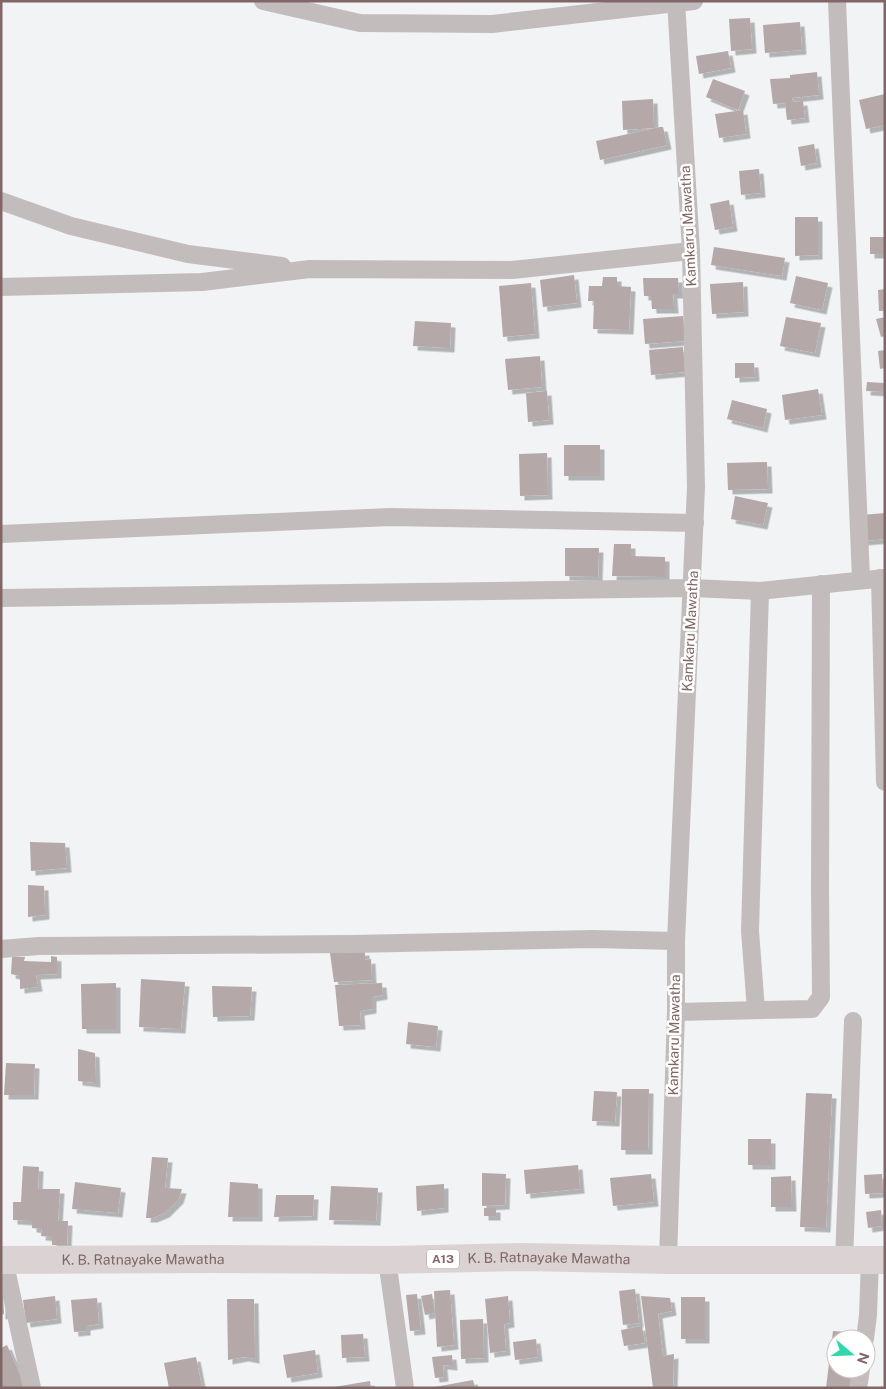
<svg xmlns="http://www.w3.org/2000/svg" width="886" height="1389" font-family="'Public Sans',sans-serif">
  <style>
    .building { fill: #b4a8a8; filter: url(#shadow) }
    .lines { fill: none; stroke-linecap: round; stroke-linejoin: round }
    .street { stroke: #c3bcbc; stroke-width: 18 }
    .highway { stroke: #dbd3d3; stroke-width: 28 }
    .labels { text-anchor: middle; stroke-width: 5; stroke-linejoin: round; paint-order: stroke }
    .shield { fill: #fff; stroke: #a69494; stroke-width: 1 }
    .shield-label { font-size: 12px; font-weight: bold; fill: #806666 }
    .street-label { font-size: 14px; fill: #806666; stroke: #fff }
  </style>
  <defs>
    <filter id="shadow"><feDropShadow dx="4.5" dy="4.5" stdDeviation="0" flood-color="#0004"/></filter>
  </defs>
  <rect width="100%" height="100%" fill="#f1f3f5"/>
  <g class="building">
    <path d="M750,18L752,49L731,51L729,19Z"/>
    <path d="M800,22L802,50L765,53L763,25Z"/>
    <path d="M728,51L731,68L699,74L696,56Z"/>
    <path d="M817,72L819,95L792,98L793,102L803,101L805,118L787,120L785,103L773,104L770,79L790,78V75Z"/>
    <path d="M713,79L745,91L738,110L706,97Z"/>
    <path d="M885,94V125L866,129L859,100Z"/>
    <path d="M653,99L654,128L623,130L622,101Z"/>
    <path d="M743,110L746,134L719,138L715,114Z"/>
    <path d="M660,127H663L667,145L600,160L596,141Z"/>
    <path d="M814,144L817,163L801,166L798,147Z"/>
    <path d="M759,169L761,193L741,195L739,171Z"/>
    <path d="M729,200L733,227L715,230L710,204Z"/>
    <path d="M795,217H818V255L795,256Z"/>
    <rect x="870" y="237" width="15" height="17"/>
    <path d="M714,247L785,258L782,276L711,265Z"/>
    <path d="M574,275L577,303L543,307L540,280Z"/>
    <path d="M796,276L828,283L822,310L790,303Z"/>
    <path d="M603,277H617V286L631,287L629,330L593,329L594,301H588L589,286H602Z"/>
    <path d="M643,278H678L679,294H673L674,309H652L651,296H644Z"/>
    <path d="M743,282L744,312L712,314L710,284Z"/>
    <path d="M531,283L535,334L503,337L499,286Z"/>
    <path d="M885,289V311H879L878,290Z"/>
    <path d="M683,316L685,341L645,344L643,319Z"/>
    <path d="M786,317L821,323L815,353L780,346Z"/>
    <path d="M885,317V336L881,337L876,319Z"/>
    <path d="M415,321L451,323L450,348L413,346Z"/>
    <path d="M683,347L685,372L651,375L649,350Z"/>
    <path d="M885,350V368L880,369L878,351Z"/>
    <path d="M540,356L542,387L508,390L505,359Z"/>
    <path d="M735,363H754L755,377L735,378Z"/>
    <path d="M867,382L885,383V392L866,391Z"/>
    <path d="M818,389L822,415L785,420L782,395Z"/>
    <path d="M547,391L549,420L528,422L526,393Z"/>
    <path d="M732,400L767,409L763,428L727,419Z"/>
    <rect x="564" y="445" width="36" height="31"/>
    <path d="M547,453L548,495L520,496L519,454Z"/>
    <path d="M767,462L768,489L728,490L727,463Z"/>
    <path d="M735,496L768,503L763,525L731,519Z"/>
    <path d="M885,513V539L863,541L861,515Z"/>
    <path d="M614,544H631V556L665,557V577L612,576Z"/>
    <path d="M565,548H599L598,577L565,576Z"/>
    <path d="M30,842L65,843L67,868L31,871Z"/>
    <path d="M28,885L44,886L45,915L28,917Z"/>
    <path d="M365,951V960L371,959L372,980L334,982L330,953Z"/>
    <path d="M51,956L57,957V974L36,975L38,987L20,989V976L11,974L12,957H25L24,961L51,962Z"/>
    <path d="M141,979L185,982L181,1029L139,1027Z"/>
    <path d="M116,983V1029H82L81,984Z"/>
    <path d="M382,983L383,995L372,997V1009L360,1011L361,1025L339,1026L335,985Z"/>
    <path d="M212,986L252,987L250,1016L213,1017Z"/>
    <path d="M408,1022L438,1026L436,1047L406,1044Z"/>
    <path d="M78,1049L95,1053L96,1083L78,1081Z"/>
    <path d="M6,1063L35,1064L34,1095H4Z"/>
    <path d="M622,1089H649L648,1150H621Z"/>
    <path d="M594,1091L617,1092L615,1122L592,1121Z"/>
    <path d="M806,1093L832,1094L826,1228L800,1227Z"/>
    <rect x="748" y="1139" width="23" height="26"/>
    <path d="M152,1157L168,1158L165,1188L182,1189L179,1199L165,1213L153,1218H146Z"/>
    <path d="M578,1165L580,1189L526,1194L524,1170Z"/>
    <path d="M23,1166L39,1167L38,1189H60L58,1221H68L67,1245H52V1237L41,1236L42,1229L32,1228V1221L13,1220V1202H21Z"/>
    <path d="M482,1173L506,1174L505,1205L482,1206Z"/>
    <path d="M651,1174L654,1202L613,1206L610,1178Z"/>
    <path d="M882,1174L883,1193L865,1194L864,1175Z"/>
    <path d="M791,1176L792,1207H771V1177Z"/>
    <path d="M75,1182L121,1188L118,1213L72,1209Z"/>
    <path d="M230,1182L258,1184V1217H228Z"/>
    <path d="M444,1184V1208L417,1211L416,1186Z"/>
    <path d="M331,1186L378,1188L376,1221L329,1220Z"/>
    <path d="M276,1195H314L313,1216L274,1217Z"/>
    <rect x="484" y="1208" width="12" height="8"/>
    <path d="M881,1210L882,1226L868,1228L866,1212Z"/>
    <path d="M635,1289L639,1323L623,1325L619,1291Z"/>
    <path d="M450,1290L454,1345L437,1347L434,1291Z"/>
    <path d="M1,1294H3L4,1314L1,1315Z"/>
    <path d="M417,1294L421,1330L410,1331L406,1295Z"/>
    <path d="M432,1294L435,1313L425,1315L421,1296Z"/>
    <path d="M55,1296L57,1319L26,1323L23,1300Z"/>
    <path d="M508,1296L510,1323L504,1324L506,1351L490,1353L485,1299Z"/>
    <path d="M641,1296L670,1298L672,1311L658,1314L663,1356L674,1354L673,1388H653Z"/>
    <rect x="681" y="1297" width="24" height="42"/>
    <path d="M97,1298L99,1324L86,1326V1331L74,1332L71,1300Z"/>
    <path d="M227,1299H254L255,1359L244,1357L228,1360Z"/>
    <path d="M483,1319L484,1358L461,1359L460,1320Z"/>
    <path d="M642,1326L645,1343L624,1346L621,1330Z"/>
    <path d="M833,1331L859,1333L858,1339H836V1369H855L853,1388H826Z"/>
    <path d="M363,1334L365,1357L342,1358L341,1335Z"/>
    <path d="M536,1339L538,1357L515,1360L513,1342Z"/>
    <path d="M7,1345L25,1386L20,1388H1V1348Z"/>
    <path d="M315,1350L318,1373L287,1378L283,1355Z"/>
    <path d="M452,1355L453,1366L443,1365L444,1377L435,1378L432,1357Z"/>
    <path d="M196,1357L202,1388H169L164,1363Z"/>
    <path d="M473,1380L475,1388H435V1387Z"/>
    <path d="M370,1381L371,1388H334V1387Z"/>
  </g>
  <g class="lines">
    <g class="street">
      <path d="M263,1L360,23L492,24L694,1"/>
      <path d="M837,1L861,579"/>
      <path d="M1,201L71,226L188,254L282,266"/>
      <path d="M1,287L202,282L310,269L512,270L691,251"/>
      <path d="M1,534L390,517L695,523"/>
      <path d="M880,578L885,782"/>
      <path d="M1,598L692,588L760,591L885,578"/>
      <path d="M1,949L39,946L352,944L593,939L676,941"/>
      <path d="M756,1010L750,931L760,591"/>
      <path d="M676,1012L812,1009L821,997L820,890L821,584"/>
      <path d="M4,1260L32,1388"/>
      <path d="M387,1260L405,1388"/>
      <path d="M668,1260L676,1012V941L696,487L691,251L676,1"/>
      <path d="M844,1261L853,1021"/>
      <path d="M865,1339L868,1315L870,1260"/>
      <path d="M858,1388L861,1369"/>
    </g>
    <path class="highway" id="s1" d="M1,1260L212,1259L387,1260L525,1257L668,1260H885"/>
  </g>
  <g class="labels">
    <rect class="shield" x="427" y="1249.5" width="32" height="19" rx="4"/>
    <g class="shield-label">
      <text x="443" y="1263">A13</text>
    </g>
    <g class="street-label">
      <text transform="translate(688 226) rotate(-93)" y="5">Kamkaru Mawatha</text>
      <text transform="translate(690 631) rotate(-87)" y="5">Kamkaru Mawatha</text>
      <text transform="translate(674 1035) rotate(-89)" y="5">Kamkaru Mawatha</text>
      <text dy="5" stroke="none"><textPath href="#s1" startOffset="142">K. B. Ratnayake Mawatha</textPath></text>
      <text dy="5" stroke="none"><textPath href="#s1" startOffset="548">K. B. Ratnayake Mawatha</textPath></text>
    </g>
  </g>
  <rect width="886" height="1389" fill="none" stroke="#806666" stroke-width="5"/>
  <g transform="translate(851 1354) rotate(109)"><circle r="24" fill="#ffffff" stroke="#ccc2c2"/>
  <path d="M0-4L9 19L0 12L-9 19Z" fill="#2fd7ad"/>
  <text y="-8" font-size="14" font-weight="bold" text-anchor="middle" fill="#806666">N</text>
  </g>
</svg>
